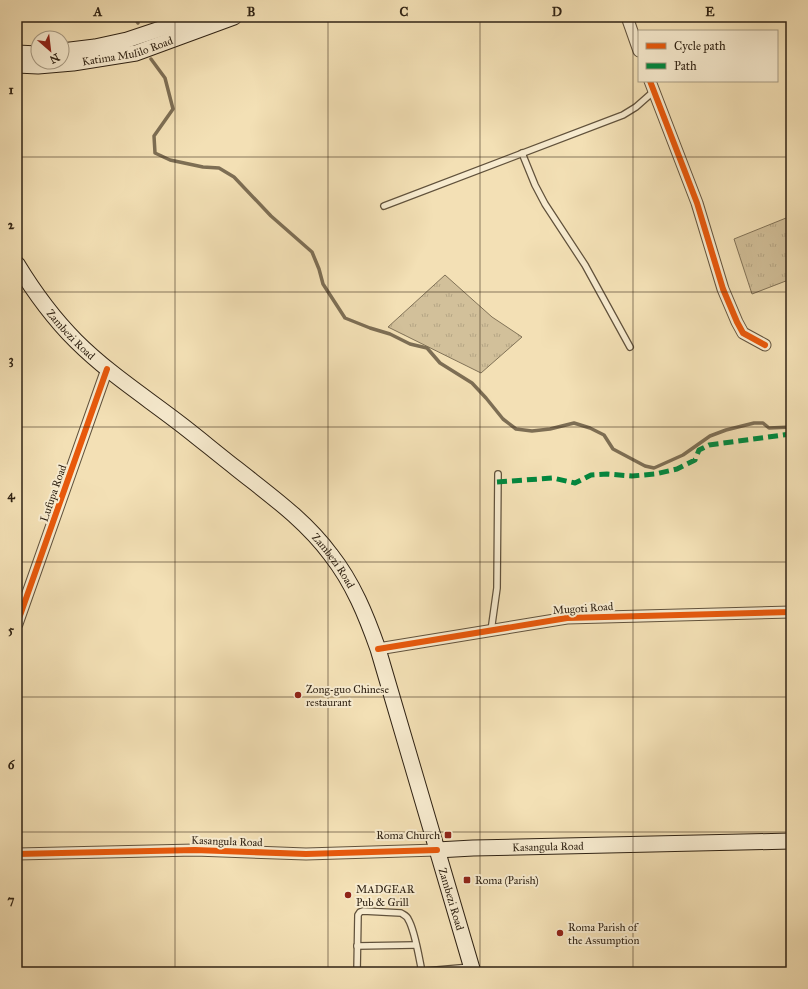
<svg xmlns="http://www.w3.org/2000/svg" width="808" height="989" font-family="'IM FELL Great Primer',serif">
  <style>
    .grass { fill: url(#grass-tufts); stroke: #817257 }
    .lines { fill: none; stroke-linecap: round; stroke-linejoin: round }
    .stream { stroke: #7d6e54; stroke-width: 3.5 }
    .lane-casing { stroke: #61523c; stroke-width: 8 }
    .street-casing { stroke: #61523c; stroke-width: 13 }
    .secondary-casing { stroke: #302314; stroke-width: 17 }
    .lane { stroke: #f7ebcf; stroke-width: 5.5 }
    .street { stroke: #f7ebcf; stroke-width: 11 }
    .secondary { stroke: #f7ebcf; stroke-width: 15 }
    .quiet { stroke: #00873e; stroke-width: 5; stroke-dasharray: 10 5; stroke-linecap: butt }
    .cycleway-casing { stroke: #f7ebcf; stroke-width: 8 }
    .cycleway { stroke: #e8590c; stroke-width: 6 }
    .grid { fill: none; stroke: #302314; stroke-width: 1; stroke-opacity: 0.55 }
    .poi-dot { fill: #8f2418; stroke: #f7ebcf; stroke-width: 1.5 }
    .labels { text-anchor: middle; stroke-width: 4; stroke-linejoin: round; paint-order: stroke }
    .street-label { font-size: 11px; fill: #302314; stroke: #f7ebcf }
    .poi-label { font-size: 11px; fill: #302314; stroke: #f7ebcf; text-anchor: start }
    .neatline { fill: none; stroke: #302314; stroke-width: 1.5 }
    .grid-label { font-size: 13px; text-anchor: middle; font-weight: bold; fill: #302314 }
  </style>
  <defs>
    <pattern id="grass-tufts" width="24" height="20" patternUnits="userSpaceOnUse"><rect width="24" height="20" fill="#d2c09a"/><path d="M3 7l-1-3M5 7V3M7 7l1-3M15 17l-1-3M17 17v-4M19 17l1-3" fill="none" stroke="#b5a584"/></pattern>
  </defs>
  <rect width="100%" height="100%" fill="#f3e0b5"/>
  <filter id="stains"><feTurbulence type="fractalNoise" baseFrequency=".005" numOctaves="4"/><feColorMatrix values="0 0 0 0 .2 0 0 0 0 .09 0 0 0 0 .02 0 0 0 .5 -.17"/></filter>
  <radialGradient id="worn" r=".72"><stop offset=".6" stop-color="#630" stop-opacity="0"/><stop offset="1" stop-color="#630" stop-opacity=".3"/></radialGradient>
  <g class="grass">
    <path d="M791,216V279L752,294L734,239Z"/>
    <path d="M445,275L492,317L522,337L481,373L388,327Z"/>
  </g>
  <g class="lines">
    <g class="stream">
      <path d="M134,17L138,23"/>
      <path d="M151,59L165,78L173,109L154,136L155,153L170,160L203,167L219,168L234,177L271,216L312,252L319,269L323,284L345,318L370,328L390,334L410,344L427,348L440,363L472,383L486,398L503,419L516,429L532,431L550,429L574,423L590,428L604,435L613,449L645,466L654,468L683,455L710,436L726,430L754,423H763L769,428L791,427"/>
    </g>
    <defs>
      <g id="lane">
        <path d="M522,153L535,185L545,204L585,265L630,347"/>
        <path d="M384,206L623,115L636,107L653,92"/>
        <path d="M491,631L497,588L498,474"/>
        <path d="M357,946L415,945"/>
        <path d="M357,972L358,915L360,912L363,911L401,913C404,915 407,916 408,919C415,930 419,958 422,972"/>
        <path d="M414,972L471,967"/>
      </g>
      <g id="street">
        <path d="M627,17L639,51"/>
        <path d="M650,81L697,203L723,289L737,322L743,333L765,345"/>
        <path d="M17,624L107,369"/>
        <path d="M378,649L567,618L791,612"/>
        <path d="M17,854L195,850L306,854L437,850"/>
      </g>
      <g id="secondary">
        <path d="M62,51L95,47L127,40L196,17"/>
        <path d="M17,53L38,54"/>
        <path id="s1" d="M17,65L38,66L73,63L136,53L234,17"/>
        <path id="s2" d="M17,264C34,292 53,318 76,341C108,373 147,398 183,426C201,440 219,455 237,469C271,496 305,520 331,555C353,583 366,615 378,649L473,972"/>
        <path id="s3" d="M437,850L473,848L791,841"/>
      </g>
    </defs>
    <use href="#lane" class="lane-casing"/>
    <use href="#street" class="street-casing"/>
    <use href="#secondary" class="secondary-casing"/>
    <use href="#lane" class="lane"/>
    <use href="#street" class="street"/>
    <use href="#secondary" class="secondary"/>
    <path class="quiet" d="M497,482L553,478L575,483L591,475L607,474L632,476L655,474L677,469L695,460L699,450L709,445L791,434"/>
    <defs>
      <g id="cycleway">
        <path d="M650,81L697,203L723,289L737,322L743,333L765,345"/>
        <path d="M17,624L107,369"/>
        <path d="M378,649L567,618L791,612"/>
        <path d="M17,854L195,850L306,854L437,850"/>
      </g>
    </defs>
    <use href="#cycleway" class="cycleway-casing"/>
    <use href="#cycleway" class="cycleway"/>
  </g>
  <path class="grid" d="M175,17V972M328,17V972M480,17V972M633,17V972M17,157H791M17,292H791M17,427H791M17,562H791M17,697H791M17,832H791"/>
  <g class="poi-dot">
    <circle cx="298" cy="695" r="4"/>
    <rect x="444" y="831" width="8" height="8" rx="2"/>
    <rect x="463" y="876" width="8" height="8" rx="2"/>
    <circle cx="348" cy="895" r="4"/>
    <circle cx="560" cy="933" r="4"/>
  </g>
  <g class="labels">
    <g class="street-label">
      <text dy="4" stroke="none"><textPath href="#s1" startOffset="112">Katima Mulilo Road</textPath></text>
      <text dy="4" stroke="none"><textPath href="#s2" startOffset="89">Zambezi Road</textPath></text>
      <text transform="translate(53 493) rotate(-71)" y="4">Lufupa Road</text>
      <text dy="4" stroke="none"><textPath href="#s2" startOffset="437">Zambezi Road</textPath></text>
      <text transform="translate(583 608) rotate(-4)" y="4">Mugoti Road</text>
      <text transform="translate(227 841) rotate(2)" y="4">Kasangula Road</text>
      <text dy="4" stroke="none"><textPath href="#s3" startOffset="111">Kasangula Road</textPath></text>
      <text dy="4" stroke="none"><textPath href="#s2" startOffset="797">Zambezi Road</textPath></text>
    </g>
    <g class="poi-label">
      <text x="306" y="693">Zong-guo Chinese<tspan x="306" dy="13">restaurant</tspan></text>
      <text x="440" y="839" text-anchor="end">Roma Church</text>
      <text x="475" y="884">Roma (Parish)</text>
      <text x="356" y="893">MADGEAR<tspan x="356" dy="13">Pub &amp; Grill</tspan></text>
      <text x="568" y="931">Roma Parish of<tspan x="568" dy="13">the Assumption</tspan></text>
    </g>
  </g>
  <rect width="808" height="989" fill="none" stroke="#f3e0b5" stroke-width="44"/>
  <rect x="638" y="30" width="140" height="52" fill="#f7ebcf" stroke="#a79b84"/>
  <rect x="646" y="43" width="20" height="6" fill="#e8590c" stroke="#a79b84"/>
  <text x="674" y="50" font-size="12" fill="#302314">Cycle path</text>
  <rect x="646" y="63" width="20" height="6" fill="#00873e" stroke="#a79b84"/>
  <text x="674" y="70" font-size="12" fill="#302314">Path</text>
  <g transform="translate(50 50) rotate(152)"><circle r="19" fill="#f7ebcf" stroke="#a79b84"/>
  <path d="M0-3L7 15L0 10L-7 15Z" fill="#8f2418"/>
  <text y="-6" font-size="11" font-weight="bold" text-anchor="middle" fill="#302314">N</text>
  </g>
  <rect x="22" y="22" width="764" height="945" class="neatline"/>
  <g class="grid-label">
    <text x="98" y="16">A</text>
    <text x="251" y="16">B</text>
    <text x="404" y="16">C</text>
    <text x="557" y="16">D</text>
    <text x="710" y="16">E</text>
    <text x="11" y="94">1</text>
    <text x="11" y="229">2</text>
    <text x="11" y="364">3</text>
    <text x="11" y="499">4</text>
    <text x="11" y="634">5</text>
    <text x="11" y="769">6</text>
    <text x="11" y="904">7</text>
  </g>
  <rect width="100%" height="100%" filter="url(#stains)"/>
  <rect width="100%" height="100%" fill="url(#worn)"/>
</svg>
